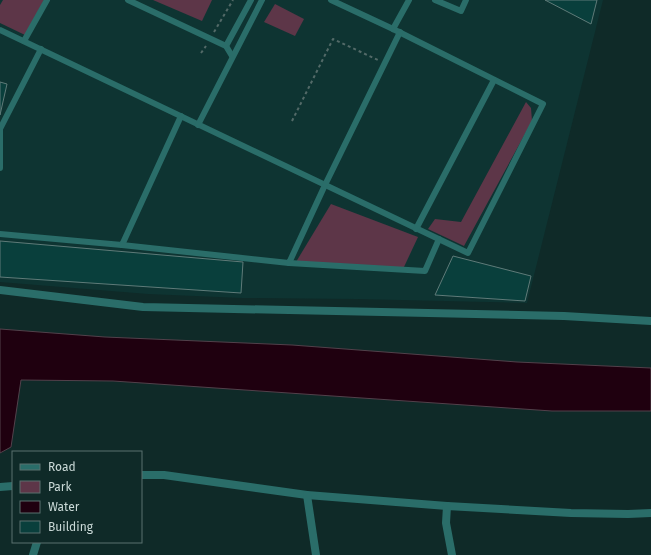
<svg xmlns="http://www.w3.org/2000/svg" width="651" height="555" font-family="'Fira Sans',sans-serif">
  <style>
    .built { fill: #0e3432 }
    .green { fill: #5d3648 }
    .water { fill: #1f000f; stroke: #52414b }
    .building { fill: #093f3c; stroke: #5f7b79 }
    .lines { fill: none; stroke-linecap: round; stroke-linejoin: round }
    .path { stroke: #536a68; stroke-width: 2; stroke-dasharray: 3 3; stroke-linecap: butt }
    .service { stroke: #2a6d69; stroke-width: 6 }
    .minor { stroke: #2a6d69; stroke-width: 8 }
    .tertiary { stroke: #2a6d69; stroke-width: 8 }
  </style>
  <rect width="100%" height="100%" fill="#0f2a28"/>
  <path class="built" d="M0,0H603L527,303L357,299L242,298L148,294L0,282Z"/>
  <g class="green">
    <path d="M3,0H44L25,35L0,23V5Z"/>
    <path d="M153,0H212L202,21Z"/>
    <path d="M275,4L304,19L295,36L264,22Z"/>
    <path d="M526,102L531,108L532,121L464,246L428,229L435,219L461,222Z"/>
    <path d="M331,204L418,237L403,269L296,262Z"/>
  </g>
  <path class="water" d="M0,329L105,337L292,345L517,362L651,368V411H552L113,381L21,380L11,447L0,453Z"/>
  <g class="building">
    <path d="M545,0H597L591,24Z"/>
    <path d="M0,82L7,84L0,115Z"/>
    <path d="M0,241L243,262L241,293L0,277Z"/>
    <path d="M453,256L531,276L525,301L435,295Z"/>
  </g>
  <g class="lines">
    <g class="path">
      <path d="M214,32L233,0"/>
      <path d="M201,53L206,46"/>
      <path d="M292,121L333,39L378,60"/>
    </g>
    <g class="service">
      <path d="M128,0L226,46L232,56"/>
      <path d="M435,0L461,11L466,0"/>
      <path d="M393,29L409,0"/>
      <path d="M0,30L468,253L543,104L393,29L331,0"/>
      <path d="M24,41L47,0"/>
      <path d="M226,46L251,0"/>
      <path d="M198,125L262,0"/>
      <path d="M0,168V129L41,49"/>
      <path d="M416,229L494,80"/>
      <path d="M0,234L122,245L181,116"/>
      <path d="M122,245L289,263L325,185L400,32"/>
      <path d="M289,263L425,271L439,239"/>
    </g>
    <g class="minor">
      <path d="M141,475H164L307,495L447,506L571,513L628,514L651,513"/>
      <path d="M0,487L13,486"/>
      <path d="M307,495L316,555"/>
      <path d="M447,506L446,523L452,555"/>
      <path d="M33,555L37,542"/>
    </g>
    <path class="tertiary" d="M0,290L143,307L564,316L651,321"/>
  </g>
  <rect x="12" y="451" width="130" height="92" fill="#0f2a28" stroke="#5a706e"/>
  <rect x="20" y="464" width="20" height="6" fill="#2a6d69" stroke="#5a706e"/>
  <text x="48" y="471" font-size="12" fill="#cad9d7">Road</text>
  <rect x="20" y="481" width="20" height="12" fill="#5d3648" stroke="#5a706e"/>
  <text x="48" y="491" font-size="12" fill="#cad9d7">Park</text>
  <rect x="20" y="501" width="20" height="12" fill="#1f000f" stroke="#5a706e"/>
  <text x="48" y="511" font-size="12" fill="#cad9d7">Water</text>
  <rect x="20" y="521" width="20" height="12" fill="#093f3c" stroke="#5a706e"/>
  <text x="48" y="531" font-size="12" fill="#cad9d7">Building</text>
</svg>
